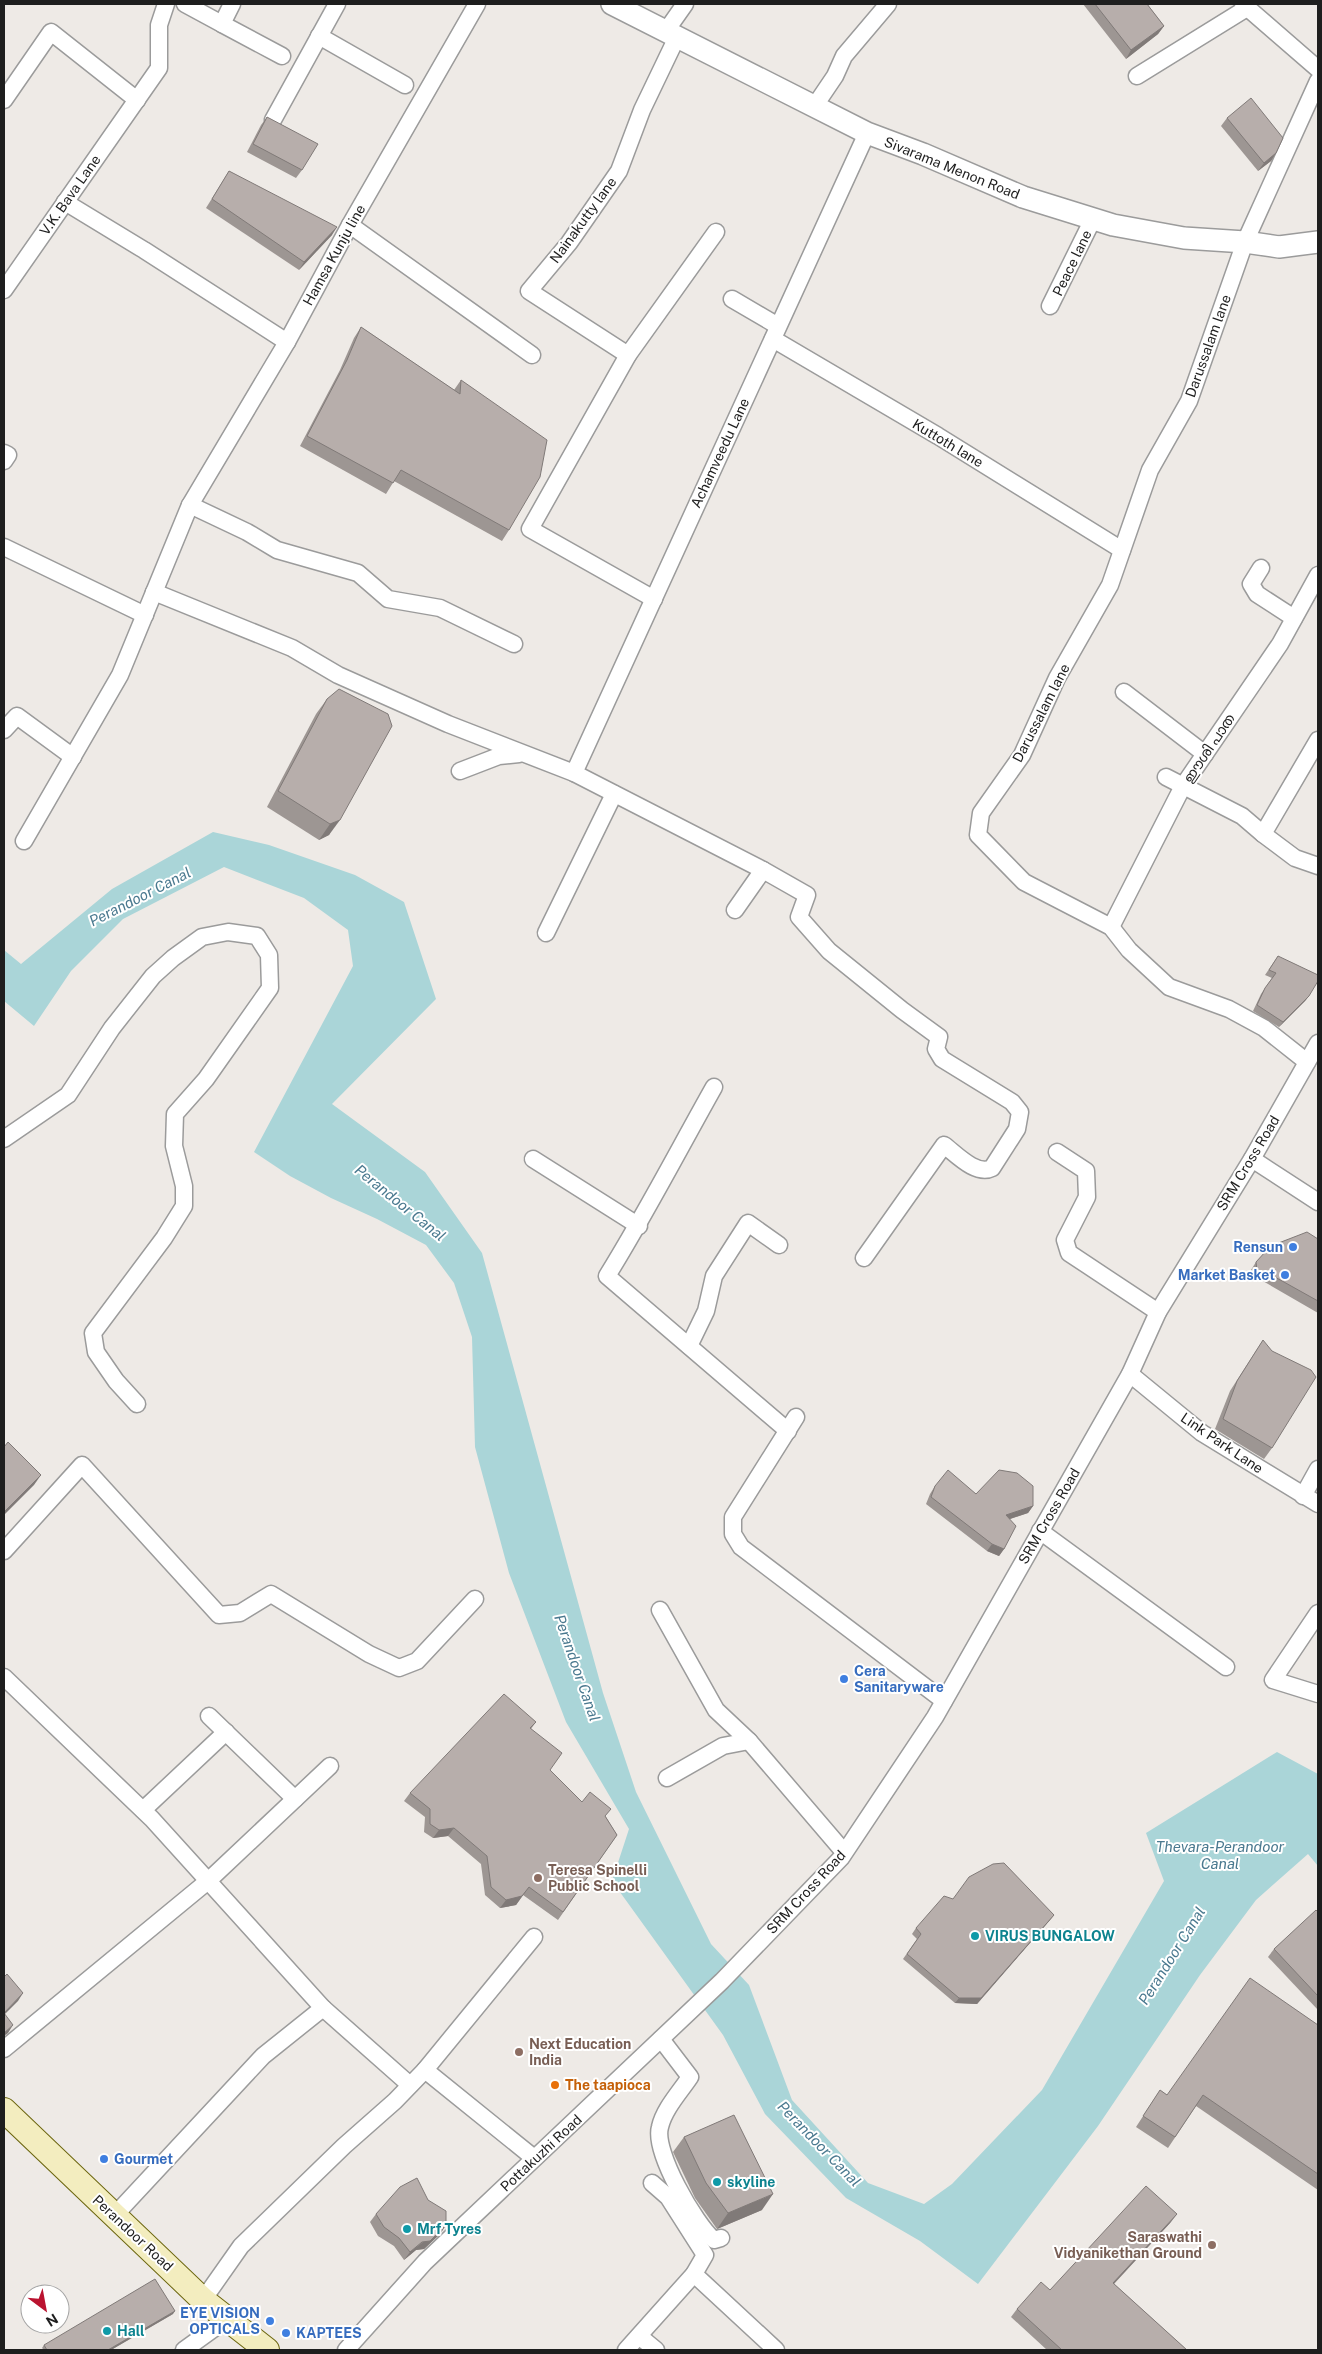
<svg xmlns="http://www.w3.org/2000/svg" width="1322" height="2354" font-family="'Public Sans','Noto Sans Malayalam',sans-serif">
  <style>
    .water { fill: #aad5d8 }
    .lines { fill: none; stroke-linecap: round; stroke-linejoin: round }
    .minor-casing { stroke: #9b9b9b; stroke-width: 19 }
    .tertiary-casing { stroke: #9b9b9b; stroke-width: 24 }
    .secondary-casing { stroke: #6c660f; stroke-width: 26 }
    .minor { stroke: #fff; stroke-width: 16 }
    .tertiary { stroke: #fff; stroke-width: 21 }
    .secondary { stroke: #f3edbf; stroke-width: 24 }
    .wall { fill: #9d9693 }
    .shaded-wall { fill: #807a78 }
    .building { fill: #b7aeab; stroke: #807a78 }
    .shop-dot { fill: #3f7fe0; stroke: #fff; stroke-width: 2 }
    .education-dot { fill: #8d6e63; stroke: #fff; stroke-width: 2 }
    .culture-dot { fill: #0f9aa8; stroke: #fff; stroke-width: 2 }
    .food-dot { fill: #e8710a; stroke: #fff; stroke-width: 2 }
    .labels { text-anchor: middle; stroke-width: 4; stroke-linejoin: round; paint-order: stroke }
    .street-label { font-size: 14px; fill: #1e1e1e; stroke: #fff }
    .shop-label { font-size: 14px; font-weight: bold; fill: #366cbe; stroke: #fff; text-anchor: end }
    .education-label { font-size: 14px; font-weight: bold; fill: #785e54; stroke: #fff; text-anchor: start }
    .culture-label { font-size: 14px; font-weight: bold; fill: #0d838f; stroke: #fff; text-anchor: start }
    .food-label { font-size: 14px; font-weight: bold; fill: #c56008; stroke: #fff; text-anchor: start }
    .water-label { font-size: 15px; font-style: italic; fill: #4a798f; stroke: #fff }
  </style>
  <rect width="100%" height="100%" fill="#eeeae6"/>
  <path class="water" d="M213,832L269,845L355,875L404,902L436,999L332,1104L425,1172L482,1253L603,1693L636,1792L711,1944L749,1985L792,2100L868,2183L924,2204L952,2184L1042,2090L1164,1881L1146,1833L1277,1752L1318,1774V1866L1308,1854L1256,1900L1200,1975L1098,2126L978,2284L920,2241L846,2198L765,2114L723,2035L612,1881L629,1829L566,1722L509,1573L475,1447L472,1337L454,1283L426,1245L377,1219L331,1198L290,1176L254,1152L353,966L348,930L304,898L224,867L123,919L71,971L34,1026L4,1001V950L21,964L112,889Z"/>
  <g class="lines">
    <defs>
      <g id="minor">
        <path d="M185,4L222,24"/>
        <path d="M232,4L222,24L282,56"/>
        <path d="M1243,4L1318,69"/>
        <path d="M666,31L685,4"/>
        <path d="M319,36L405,85"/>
        <path d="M1137,76L1247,8"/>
        <path d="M4,100L51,32L137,100"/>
        <path d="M814,107L835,76L844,56L888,4"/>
        <path d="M273,120L337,4"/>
        <path d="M65,202L144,250L287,342"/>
        <path d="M350,225L532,355"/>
        <path d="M4,290L159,68V25L166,4"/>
        <path d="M732,299L778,326"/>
        <path d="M1050,306L1093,219"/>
        <path d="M773,339L938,436L1122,550"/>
        <path d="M628,355L529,291L569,243L619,171L642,110L677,37"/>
        <path d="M4,453L8,455L4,461"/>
        <path d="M190,505L247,532L277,550L358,573L388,599L440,608L514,644"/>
        <path d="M4,547L145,615"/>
        <path d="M1261,568L1251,584L1257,594L1294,618"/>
        <path d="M154,592L292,648L338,675L448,724L574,773L763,870L807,895L799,917L829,951L902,1010L939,1037L936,1049L942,1059L1012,1102L1020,1112L1017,1129L992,1168C976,1176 956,1154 944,1145L864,1258"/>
        <path d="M654,599L530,529L628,355L716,232"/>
        <path d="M1124,692L1205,754"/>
        <path d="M4,730L17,716L73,757"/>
        <path d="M1318,740L1263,834L1295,858L1318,866"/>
        <path d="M460,771L499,756L519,754"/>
        <path d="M574,773L867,133"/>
        <path d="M1166,777L1242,816L1263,834"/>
        <path d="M24,841L120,675L190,505L287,342L350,225L477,4"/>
        <path d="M735,910L763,870"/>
        <path d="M1111,927L1183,786L1280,644L1318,575"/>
        <path d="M546,933L614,794"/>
        <path d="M1307,1062L1264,1028L1229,1009L1169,987L1129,950L1111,927L1024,882L978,835L981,813L1022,755L1057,678L1110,585L1150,470L1189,401L1245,242L1318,81"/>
        <path d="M714,1087C678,1151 645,1215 607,1276L788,1431"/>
        <path d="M4,1139L68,1095L112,1028L153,976L173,958L202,937L228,932L257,936L269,955L270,988L206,1079L175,1114L174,1146L184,1186V1206L164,1238L93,1333L96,1352L116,1381L137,1404"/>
        <path d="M1057,1152L1086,1171L1087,1197L1065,1240L1069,1253L1158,1312"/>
        <path d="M533,1159L639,1226"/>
        <path d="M1252,1159L1318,1202"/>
        <path d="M689,1346L706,1311L714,1276L748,1223L779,1245"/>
        <path d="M1130,1374L1202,1433L1318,1504"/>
        <path d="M796,1417L733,1517V1534L741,1547L944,1701"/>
        <path d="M1303,1496L1318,1469"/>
        <path d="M1040,1531L1226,1667"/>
        <path d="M4,1551L82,1465L219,1615L240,1613L271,1594L369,1654L399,1668L417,1661L475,1599"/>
        <path d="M660,1610L716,1710L749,1741L844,1852"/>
        <path d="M1318,1613L1273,1680L1318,1694"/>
        <path d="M4,1677L152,1819L323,2008L410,2085"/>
        <path d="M209,1716L295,1799"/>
        <path d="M667,1778L723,1746L749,1741"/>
        <path d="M143,1810L226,1732"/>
        <path d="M534,1937L425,2070L534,2158"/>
        <path d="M661,2039L690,2077C680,2092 664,2109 660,2127C653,2151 695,2224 714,2240L721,2238"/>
        <path d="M4,2049L208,1881L330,1766"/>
        <path d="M114,2216L263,2056L323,2008"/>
        <path d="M694,2274L776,2350"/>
        <path d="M203,2300L241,2246L344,2146L395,2101L425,2070"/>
        <path d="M639,2336L656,2350"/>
        <path d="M184,2350L227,2319"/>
        <path d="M346,2350L425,2262L722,1981L841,1858L935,1717L1130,1374L1158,1312L1252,1159L1318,1043"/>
        <path d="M626,2350L694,2274L705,2255L668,2197L652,2183"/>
      </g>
      <path id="tertiary" d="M612,4L867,133L923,154L1023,197L1113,225L1184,238L1245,242L1279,247L1318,242"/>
      <path id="secondary" d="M4,2110L203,2300L267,2350"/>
    </defs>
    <use href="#minor" class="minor-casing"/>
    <use href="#tertiary" class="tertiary-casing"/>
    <use href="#secondary" class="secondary-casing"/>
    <use href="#minor" class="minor"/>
    <use href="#tertiary" class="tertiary"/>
    <use href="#secondary" class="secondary"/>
  </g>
  <g class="wall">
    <path d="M1083,4H1147L1164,26L1158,34L1126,59Z"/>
    <path d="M267,117L302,170L296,178L247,152L261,125Z"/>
    <path d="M1227,118L1276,153L1271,161L1258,171L1221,126Z"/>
    <path d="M229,171L332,235L299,270L206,208Z"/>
    <path d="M361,327L454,390L461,380L509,530L502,541L394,481L386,494L300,446L340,370L354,338Z"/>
    <path d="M327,699L388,714L329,835L319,840L267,807L316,714Z"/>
    <path d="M1278,956L1309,996L1305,1001L1279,1027L1253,1011L1261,994L1272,978L1265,975Z"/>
    <path d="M1318,1239V1313L1261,1280L1251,1279V1270L1256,1262Z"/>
    <path d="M1263,1340L1272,1448L1264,1459L1215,1429L1230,1391Z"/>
    <path d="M935,1486L976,1494L1033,1506L1028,1513L1010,1519L1004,1549L999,1556L987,1551L926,1504L930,1494Z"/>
    <path d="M536,1722L531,1729L550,1770L582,1802L606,1817L617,1835L558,1920L523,1895L516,1905L500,1908L485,1895L481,1864L448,1836L433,1838L424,1832L425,1817L404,1801L410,1793Z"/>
    <path d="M953,1899L1050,1920L977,2004L955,2003L903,1959L917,1939L912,1934L916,1928Z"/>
    <path d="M1318,1912V2010L1268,1957L1274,1949Z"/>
    <path d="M1318,2025V2190L1196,2106L1168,2148L1136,2127L1160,2090L1167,2095Z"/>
    <path d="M684,2137L762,2210L717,2229L695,2198L673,2152Z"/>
    <path d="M428,2200L446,2225L440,2234L424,2249L416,2250L404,2260L394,2246L378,2236L370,2222L376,2214Z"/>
    <path d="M1171,2222L1114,2284L1187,2350H1047L1011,2317L1017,2309Z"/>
    <path d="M173,2314L111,2350H44L42,2348L44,2345Z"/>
  </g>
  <g class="shaded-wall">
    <path d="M1164,26L1158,34L1126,59L1131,50Z"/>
    <path d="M1276,153L1271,161L1258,171L1264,163Z"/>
    <path d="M337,227L332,235L299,270L304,262Z"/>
    <path d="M340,820L329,835L319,840L330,824Z"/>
    <path d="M1309,996L1305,1001L1279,1027L1283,1022Z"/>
    <path d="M1257,1271L1266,1272L1261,1280L1251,1279Z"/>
    <path d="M41,1475L34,1485L4,1515V1512Z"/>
    <path d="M1033,1506L1028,1513L1001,1522L1006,1515Z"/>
    <path d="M992,1544L1004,1549L999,1556L987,1551Z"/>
    <path d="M454,1828L448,1836L433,1838L439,1830Z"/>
    <path d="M529,1887L516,1905L500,1908L506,1900Z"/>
    <path d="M1054,1915L1050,1920L977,2004L955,2003L959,1998Z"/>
    <path d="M23,1993L18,2001L4,2015V2013Z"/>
    <path d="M13,2025L8,2033L4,2036V2033Z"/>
    <path d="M773,2194L762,2210L717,2229L728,2213Z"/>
    <path d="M1177,2214L1171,2222L1107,2291L1113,2283Z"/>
    <path d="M446,2225L440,2234L424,2249L416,2250L404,2260L410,2252Z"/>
    <path d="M175,2311L173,2314L111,2350H108Z"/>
  </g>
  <g class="building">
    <path d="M1095,4H1147L1164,26L1131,50Z"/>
    <path d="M1251,98L1283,138L1276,153L1264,163L1227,118Z"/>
    <path d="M267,117L318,144L302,170L253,144Z"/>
    <path d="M229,171L337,227L304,262L212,199Z"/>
    <path d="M361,327L460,394L461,380L547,440L540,477L509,530L401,470L393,483L307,436L347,360Z"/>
    <path d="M339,689L388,714L392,726L340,820L330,824L278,791L327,699Z"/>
    <path d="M1278,956L1318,975V981L1309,996L1283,1022L1257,1005L1265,988L1276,973L1269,970Z"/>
    <path d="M1307,1232L1318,1239V1301L1266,1272L1257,1271L1256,1262L1266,1251L1276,1244Z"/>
    <path d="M1263,1340L1272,1351L1311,1370L1316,1377L1272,1448L1223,1419L1237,1381Z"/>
    <path d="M8,1442L41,1475L4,1512V1447Z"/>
    <path d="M948,1470L976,1494L999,1470L1017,1473L1033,1486V1506L1006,1515L1016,1526L1004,1549L992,1544L931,1497L935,1486Z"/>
    <path d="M504,1694L536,1722L530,1728L562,1753L550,1770L582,1802L590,1792L611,1809L605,1816L617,1835L563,1912L529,1887L522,1896L506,1900L491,1887L487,1856L454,1828L439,1830L430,1824V1809L410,1793Z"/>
    <path d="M1004,1863L1054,1915L981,1998H959L907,1954L921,1934L916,1928L944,1896L953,1899L969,1877L993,1864Z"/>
    <path d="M1316,1910L1318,1912V1996L1274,1949Z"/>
    <path d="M7,1974L23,1993L4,2013V1977Z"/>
    <path d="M1250,1978L1318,2025V2174L1203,2095L1175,2137L1143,2116L1160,2090L1167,2095Z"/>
    <path d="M4,2013L13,2025L4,2033Z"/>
    <path d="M734,2115L773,2194L728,2213L706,2183L684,2137Z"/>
    <path d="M417,2178L428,2200L446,2211V2225L430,2241L422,2242L410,2252L399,2238L384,2227L376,2214L400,2187Z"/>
    <path d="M1146,2186L1177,2214L1113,2283L1187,2350H1062L1017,2309L1041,2282L1050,2290Z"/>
    <path d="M155,2279L175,2311L108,2350H47L44,2345Z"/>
  </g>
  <g class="shop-dot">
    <circle cx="1293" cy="1247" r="5"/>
    <circle cx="1285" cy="1275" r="5"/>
    <circle cx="844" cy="1679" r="5"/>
    <circle cx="104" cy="2159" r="5"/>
    <circle cx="270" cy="2321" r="5"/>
    <circle cx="286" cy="2333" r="5"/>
  </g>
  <g class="education-dot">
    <circle cx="538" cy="1878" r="5"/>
    <circle cx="519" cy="2052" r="5"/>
    <circle cx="1212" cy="2245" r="5"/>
  </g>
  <g class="culture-dot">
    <circle cx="975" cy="1936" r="5"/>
    <circle cx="717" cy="2182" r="5"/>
    <circle cx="407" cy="2229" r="5"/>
    <circle cx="107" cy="2331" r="5"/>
  </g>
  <circle class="food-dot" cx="555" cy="2085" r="5"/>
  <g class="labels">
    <g class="street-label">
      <text transform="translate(952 168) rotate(22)" y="5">Sivarama Menon Road</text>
      <text transform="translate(70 195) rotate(-55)" y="5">V.K. Bava Lane</text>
      <text transform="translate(583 220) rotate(-54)" y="5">Nainakutty lane</text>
      <text transform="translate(334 255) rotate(-61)" y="5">Hamsa Kunju line</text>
      <text transform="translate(1072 263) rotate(-64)" y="5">Peace lane</text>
      <text transform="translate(1208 346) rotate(-70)" y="5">Darussalam lane</text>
      <text transform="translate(948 443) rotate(31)" y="5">Kuttoth lane</text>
      <text transform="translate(720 453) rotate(-65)" y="5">Achamveedu Lane</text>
      <text transform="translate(1041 713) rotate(-63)" y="5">Darussalam lane</text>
      <text transform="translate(1209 748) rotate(-56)" y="5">ഈശി പാത</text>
      <text transform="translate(1248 1163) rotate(-59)" y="5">SRM Cross Road</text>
      <text transform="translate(1222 1443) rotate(34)" y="5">Link Park Lane</text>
      <text transform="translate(1049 1516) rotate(-60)" y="5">SRM Cross Road</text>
      <text transform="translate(806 1892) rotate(-47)" y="5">SRM Cross Road</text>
      <text transform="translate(541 2153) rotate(-43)" y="5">Pottakuzhi Road</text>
      <text transform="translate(133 2233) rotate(43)" y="5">Perandoor Road</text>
    </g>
    <g class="shop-label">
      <text x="1283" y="1252">Rensun</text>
      <text x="1275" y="1280">Market Basket</text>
      <text x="854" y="1676" text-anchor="start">Cera<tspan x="854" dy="16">Sanitaryware</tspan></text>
      <text x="114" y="2164" text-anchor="start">Gourmet</text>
      <text x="260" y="2318">EYE VISION<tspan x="260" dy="16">OPTICALS</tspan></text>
      <text x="296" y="2338" text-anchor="start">KAPTEES</text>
    </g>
    <g class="education-label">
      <text x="548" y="1875">Teresa Spinelli<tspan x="548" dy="16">Public School</tspan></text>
      <text x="529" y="2049">Next Education<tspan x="529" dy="16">India</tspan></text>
      <text x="1202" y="2242" text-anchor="end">Saraswathi<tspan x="1202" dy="16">Vidyanikethan Ground</tspan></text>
    </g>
    <g class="culture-label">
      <text x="985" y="1941">VIRUS BUNGALOW</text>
      <text x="727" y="2187">skyline</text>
      <text x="417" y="2234">Mrf Tyres</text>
      <text x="117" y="2336">Hall</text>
    </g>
    <g class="food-label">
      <text x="565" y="2090">The taapioca</text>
    </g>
    <g class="water-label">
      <text transform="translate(140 897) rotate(-27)" y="5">Perandoor Canal</text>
      <text transform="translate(400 1203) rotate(39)" y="5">Perandoor Canal</text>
      <text transform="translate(577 1668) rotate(71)" y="5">Perandoor Canal</text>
      <text x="1220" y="1852">Thevara-Perandoor<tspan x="1220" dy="17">Canal</tspan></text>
      <text transform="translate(1172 1956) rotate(-58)" y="5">Perandoor Canal</text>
      <text transform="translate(819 2144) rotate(46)" y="5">Perandoor Canal</text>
    </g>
  </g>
  <rect width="1322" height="2354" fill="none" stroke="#1e1e1e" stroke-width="10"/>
  <g transform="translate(45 2309) rotate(148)"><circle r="24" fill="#ffffff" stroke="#a5a5a5"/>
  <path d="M0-4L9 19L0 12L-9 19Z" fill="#ba1330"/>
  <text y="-8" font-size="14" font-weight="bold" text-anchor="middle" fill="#1e1e1e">N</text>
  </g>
</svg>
